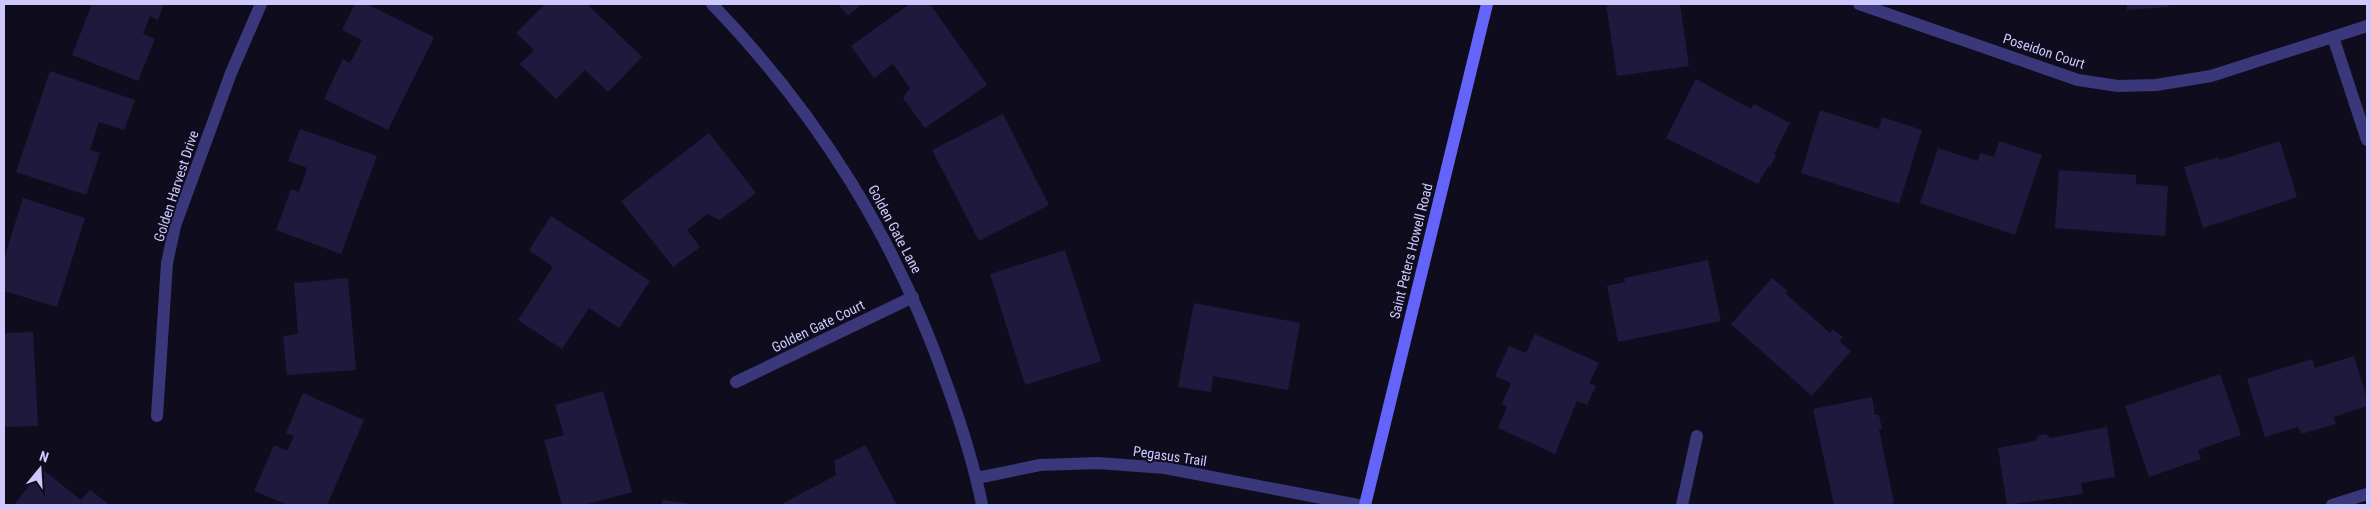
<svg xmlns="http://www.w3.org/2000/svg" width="2371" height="509" font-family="'Roboto Condensed',sans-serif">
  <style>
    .building { fill: #1f193d }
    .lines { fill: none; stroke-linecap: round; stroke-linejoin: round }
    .street { stroke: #3a387a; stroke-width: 12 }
    .secondary { stroke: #6464fa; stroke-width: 12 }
    .labels { text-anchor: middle; stroke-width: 4; stroke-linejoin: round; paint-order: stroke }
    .street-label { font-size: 14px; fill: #cec9fd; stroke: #0f0c1d }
  </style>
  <rect width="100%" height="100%" fill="#0f0c1d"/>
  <g class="building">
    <path d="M92,4H164L158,20L150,16L143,34L155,39L138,81L72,55Z"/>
    <path d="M355,4H367L434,37L388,130L324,99L343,59L350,63L362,40L342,30Z"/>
    <path d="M545,4H587L642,57L608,92L585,70L556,99L520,64L534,50L516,33Z"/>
    <path d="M838,4H862L848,16Z"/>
    <path d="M910,4H930L987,85L925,128L903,98L910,88L893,64L874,78L851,46Z"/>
    <path d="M1606,4H1680L1689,66L1617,76Z"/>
    <path d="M2127,4H2168L2169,7L2127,10Z"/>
    <path d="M50,71L135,100L124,130L99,122L90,150L100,153L86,195L16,172Z"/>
    <path d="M1696,79L1751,109L1754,104L1790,123L1774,154L1776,156L1770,167L1768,166L1758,184L1666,138Z"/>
    <path d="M1820,110L1879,129L1882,117L1922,130L1899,204L1801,173Z"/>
    <path d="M1003,114L1049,205L979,241L932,150Z"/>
    <path d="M300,129L377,156L341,254L276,230L291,189L299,192L307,168L288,161Z"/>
    <path d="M709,133L756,193L720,220L707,214L687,230L700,247L673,267L621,201Z"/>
    <path d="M1999,141L2042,155L2015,235L1920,203L1938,148L1978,161L1980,153L1994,157Z"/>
    <path d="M2280,141L2297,197L2203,228L2184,167L2219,157L2220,160Z"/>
    <path d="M2059,170L2136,175V184L2168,186L2165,236L2055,228Z"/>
    <path d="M23,198L85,218L57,307L4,291V259Z"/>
    <path d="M551,216L650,281L619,328L589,308L562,349L518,320L553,267L529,250Z"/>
    <path d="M1065,250L1101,361L1025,385L990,274Z"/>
    <path d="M1708,260L1721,321L1618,342L1607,286L1625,282L1624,278Z"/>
    <path d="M348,278L356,370L287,375L283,336L298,334L294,283Z"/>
    <path d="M1772,278L1788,291L1785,293L1830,333L1833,329L1843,337L1839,341L1851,351L1812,396L1731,324Z"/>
    <path d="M1194,303L1300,323L1288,390L1213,376L1211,392L1178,387Z"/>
    <path d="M33,332L38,426L4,427V333Z"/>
    <path d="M1535,334L1599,363L1589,383L1596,386L1587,405L1577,401L1555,454L1498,428L1507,407L1502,404L1511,383L1495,376L1509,346L1526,353Z"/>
    <path d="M2354,356L2367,399V406L2334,417L2336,424L2301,434L2298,427L2265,437L2247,379L2312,359L2315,368Z"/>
    <path d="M2220,374L2241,435L2198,450L2201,459L2149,477L2125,406Z"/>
    <path d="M603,391L632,492L584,505H562L544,440L564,435L555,405Z"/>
    <path d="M303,393L364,420L327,505H288L254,491L274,445L287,451L294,436L286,433Z"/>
    <path d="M1872,397L1875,415H1879L1882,429H1879L1894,503L1885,505H1834L1813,409Z"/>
    <path d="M2107,427L2115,477L2081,483L2083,494L2007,505L1998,448L2035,441L2038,436L2046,434L2051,438Z"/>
    <path d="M865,445L897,505H780L836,475L834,461Z"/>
    <path d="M42,469L81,500L90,490L110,505H14Z"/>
    <path d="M662,500L692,504V505H662Z"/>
  </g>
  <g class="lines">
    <g class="street">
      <path d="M712,4C819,115 896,239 947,385C961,424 974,464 982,505"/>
      <path d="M1859,4L2078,80L2118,86L2156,85L2211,76L2367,26"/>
      <path d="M2333,37L2367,140"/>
      <path d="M736,382L913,297"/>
      <path d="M157,416L167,263L175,226L231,73L261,4"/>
      <path d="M977,478L1040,465L1098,463L1165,468L1358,505"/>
      <path d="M1682,505L1697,436"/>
      <path d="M2332,505L2367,494"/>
    </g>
    <path class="secondary" d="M1365,505L1487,4"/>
  </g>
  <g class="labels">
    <g class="street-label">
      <text transform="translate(2044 51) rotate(18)" y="5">Poseidon Court</text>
      <text transform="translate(176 186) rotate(-72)" y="5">Golden Harvest Drive</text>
      <text transform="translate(895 229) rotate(62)" y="5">Golden Gate Lane</text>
      <text transform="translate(1411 251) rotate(-76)" y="5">Saint Peters Howell Road</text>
      <text transform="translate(818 326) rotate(-26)" y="5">Golden Gate Court</text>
      <text transform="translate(1170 456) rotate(8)" y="5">Pegasus Trail</text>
    </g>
  </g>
  <rect width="2371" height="509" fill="none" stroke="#cec9fd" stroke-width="10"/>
  <g transform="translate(40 469) rotate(18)" stroke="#0f0c1d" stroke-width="4" paint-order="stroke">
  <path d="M0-4L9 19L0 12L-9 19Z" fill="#cec9fd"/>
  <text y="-8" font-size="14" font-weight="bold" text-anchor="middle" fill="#cec9fd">N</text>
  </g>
</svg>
